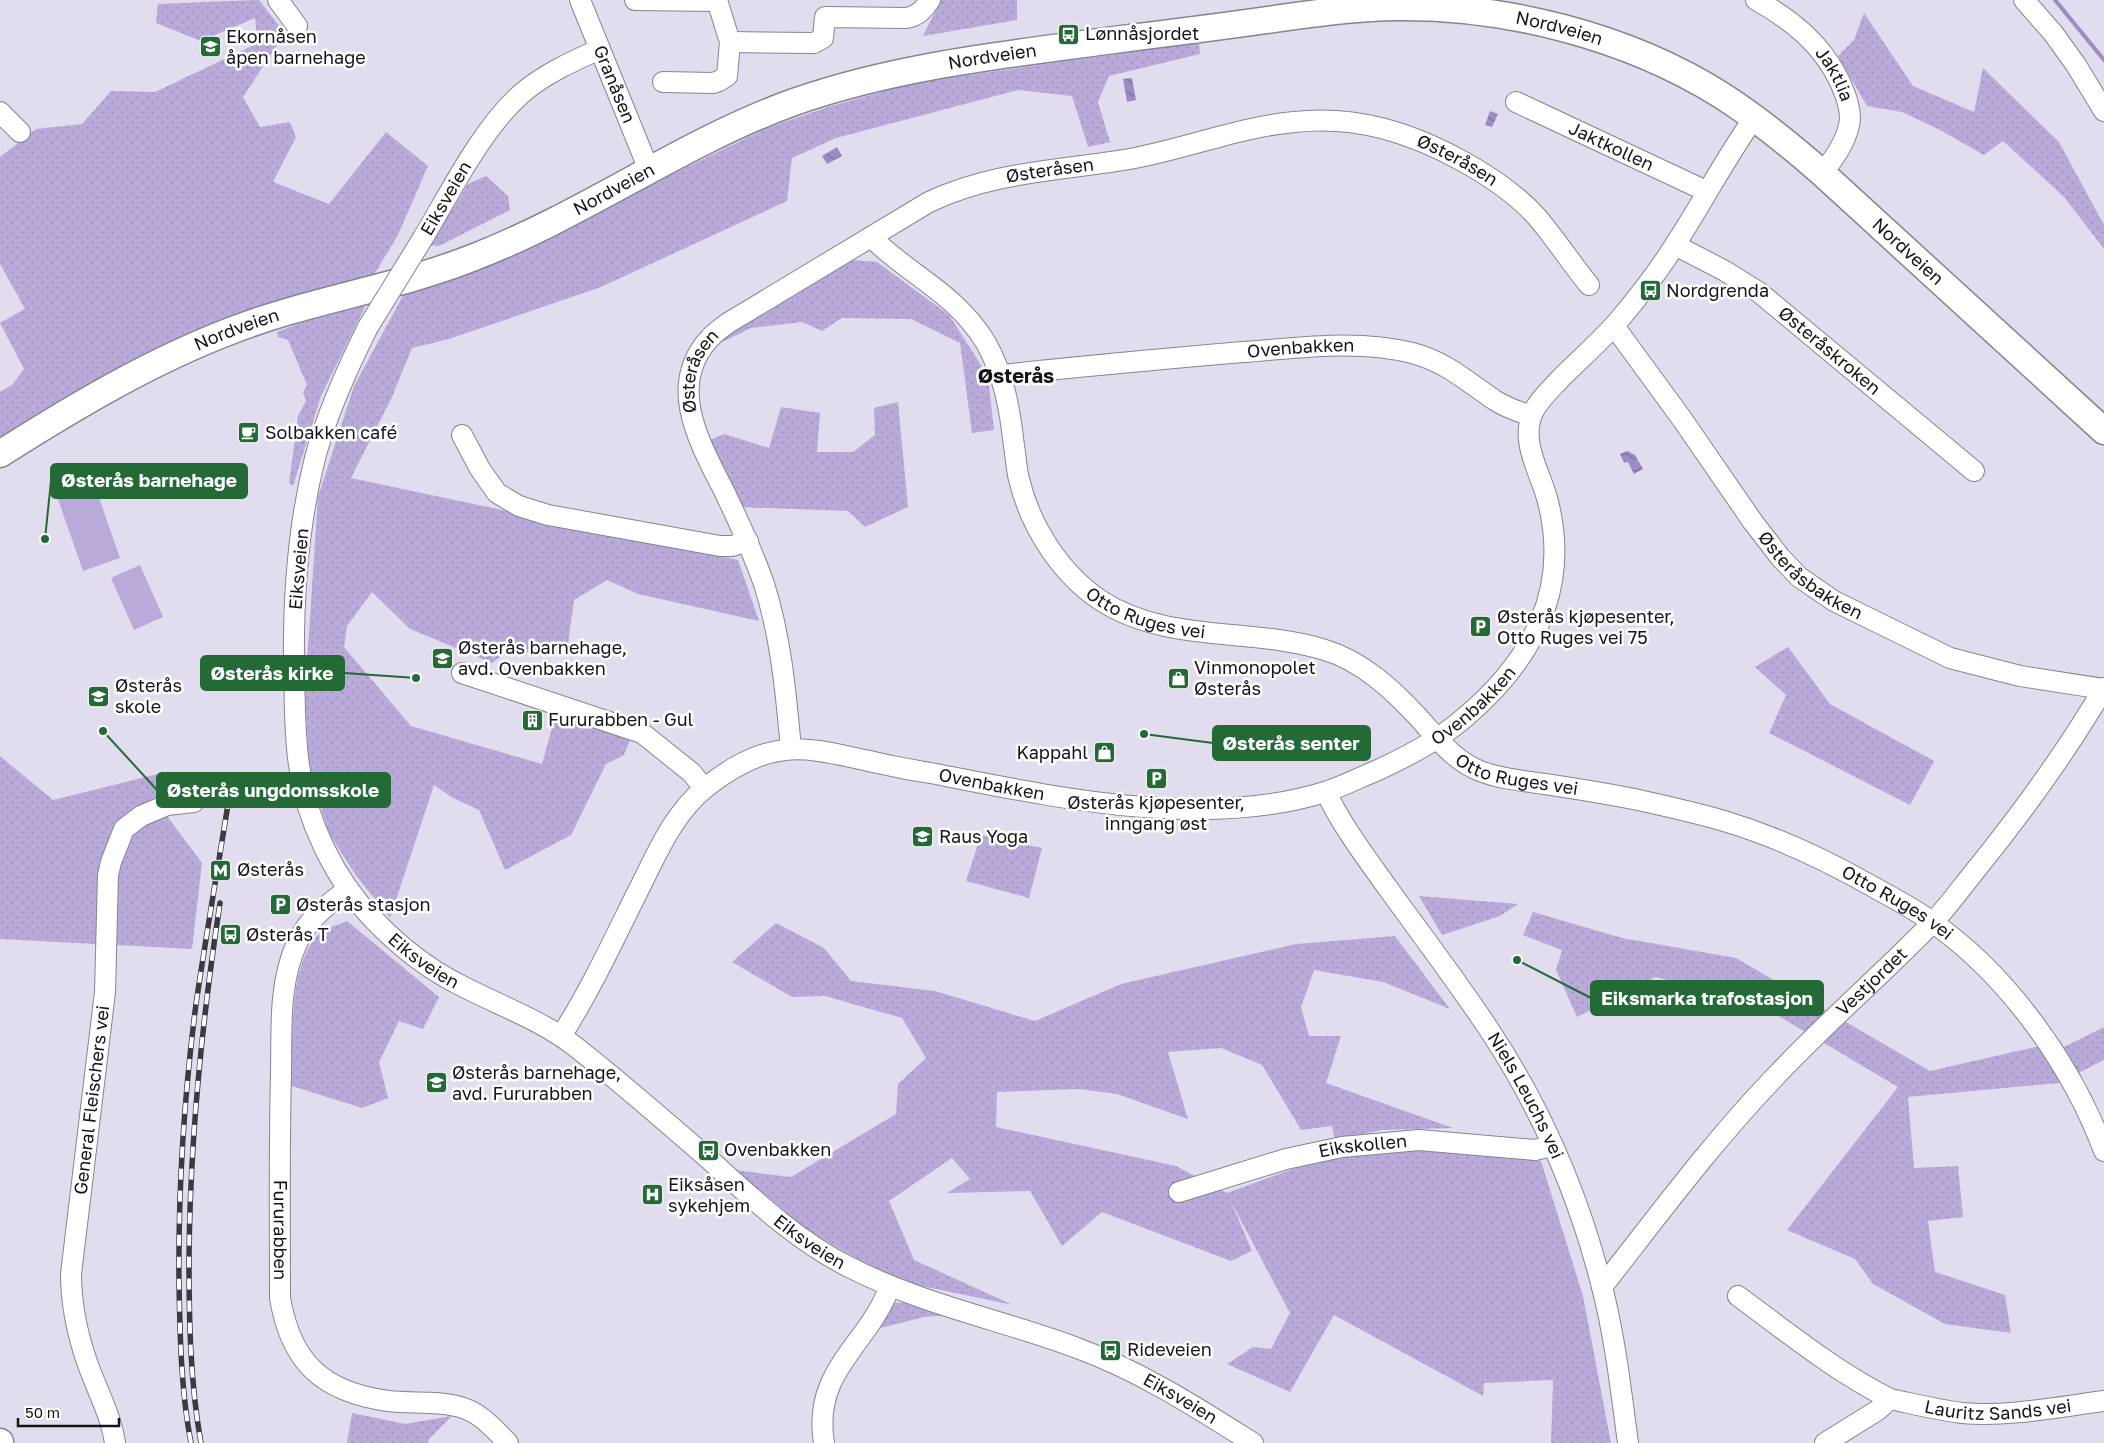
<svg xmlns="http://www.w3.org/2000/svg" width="2104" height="1443" font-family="'Golos Text',sans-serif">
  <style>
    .green { fill: url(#green-dots) }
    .pitch { fill: #b9aada }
    .water { fill: url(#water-waves) }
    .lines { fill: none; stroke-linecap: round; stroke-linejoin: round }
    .stream { stroke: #9d8bc3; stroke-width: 4 }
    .minor-casing { stroke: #878392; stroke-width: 22 }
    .major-casing { stroke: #878392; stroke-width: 29 }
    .minor { stroke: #fff; stroke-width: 20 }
    .major { stroke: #fff; stroke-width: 26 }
    .rail-casing { stroke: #3c3941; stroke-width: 5.5 }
    .rail { stroke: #fff; stroke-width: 4; stroke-dasharray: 11; stroke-linecap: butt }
    .minor-bridge-casing { stroke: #878392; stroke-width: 22; stroke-linecap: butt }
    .minor-bridge { stroke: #fff; stroke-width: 20 }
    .labels { text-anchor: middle; stroke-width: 5; stroke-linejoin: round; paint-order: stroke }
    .street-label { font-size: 18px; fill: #16141a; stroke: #fff }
    .poi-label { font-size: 18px; fill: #16141a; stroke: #fff; text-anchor: start }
    .quarter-label { font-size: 20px; font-weight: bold; fill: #16141a; stroke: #fff }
    .leader { fill: none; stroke: #236a37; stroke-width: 2 }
    .callout-dot { fill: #236a37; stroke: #fff; stroke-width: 2 }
    .callout { fill: #236a37; stroke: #236a37; stroke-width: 2 }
    .callout-label { font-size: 19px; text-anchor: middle; font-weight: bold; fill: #fff }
  </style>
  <defs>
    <pattern id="green-dots" width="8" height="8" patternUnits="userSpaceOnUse" patternTransform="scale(1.25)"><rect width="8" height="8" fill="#b9aada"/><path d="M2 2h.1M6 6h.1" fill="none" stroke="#9e91ba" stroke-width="1.8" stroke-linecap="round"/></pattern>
    <pattern id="water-waves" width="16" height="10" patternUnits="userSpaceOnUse" patternTransform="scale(1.25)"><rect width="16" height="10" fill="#9d8bc3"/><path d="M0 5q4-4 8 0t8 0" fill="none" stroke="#7f709e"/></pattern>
  </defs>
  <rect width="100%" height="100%" fill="#e2ddee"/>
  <g class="green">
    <path d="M259,0L285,33L243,97L260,127L290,122L296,137L273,182L329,204L386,132L428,166L398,235L372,278L146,355L27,420L0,438V392L12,385L24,369L0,323L25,309L0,264V157L36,129L82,124L111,91L155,92L258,43L255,18L201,41L156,23L158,4Z"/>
    <path d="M941,0H1017V20L923,36Z"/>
    <path d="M1864,13L1913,86L1974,112L1983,68L2059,142L2104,225V249L2064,197L2003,141L1984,155L1940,130L1902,112L1867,106L1838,56L1854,40Z"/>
    <path d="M1199,42L1200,54L1109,76L1098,102L1110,142L1088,147L1072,96L1018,90L836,138L792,158L787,201L601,287L449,339L412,348L392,397L351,478L738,560L759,621L638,594L607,580L574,600L567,652L505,653L492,663L410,629L372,592L347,626L344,647L411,726L542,764L556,713L630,740L624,755L606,764L571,835L505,870L479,810L453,798L434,785L390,918L355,874L328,832L309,765L305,692L318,497L354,386L405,292L485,265L767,128L828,107L913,83Z"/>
    <path d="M486,176L508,196L510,210L439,246L430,245L468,184Z"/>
    <path d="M851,260L877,262L949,315L988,376L994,430L972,433L960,343L911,319L842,318L822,331L802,322L751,328L714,346L746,319Z"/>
    <path d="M355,302L365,307L321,396L293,486L289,483L298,416L306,401L303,392L307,385L288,340L278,337L277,332Z"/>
    <path d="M898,402L908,507L865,527L848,511L739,507L708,441L724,434L769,448L781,407L820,413L817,452H853L875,435L874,408Z"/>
    <path d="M1788,647L1830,704L1934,761L1910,805L1769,733L1786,695L1755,667Z"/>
    <path d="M0,756L53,800L166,772L167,816L202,863L192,949L0,939Z"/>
    <path d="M981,835L1042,848L1029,898L966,881Z"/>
    <path d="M1419,896L1518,904L1500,916L1442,935Z"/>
    <path d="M1533,912L1622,938L1736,958L1930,1071L2035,1047H2064L2104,1027V1060L2059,1083L1908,1097L1914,1168L1958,1166L1963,1217L1928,1221L1935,1272L2005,1295L2011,1333L1945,1324L1873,1284L1855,1259L1787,1230L1898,1087L1760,1005L1656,977L1577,1017L1556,970L1562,950L1523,935Z"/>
    <path d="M347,921L439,997L423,1029L399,1021L379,1062L388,1098L362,1108L292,1086C293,1044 287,965 319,934C325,928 338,925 347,921Z"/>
    <path d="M776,923L824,948L851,981L935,991L1035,1021L1121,984L1296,944L1395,936L1450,1009L1383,982L1314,970L1301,1007L1309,1036H1341L1326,1083L1453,1128L1382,1130L1335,1140L1332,1126L1301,1130L1262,1065L1221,1048L1168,1052L1188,1119L1117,1094L1079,1089L997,1092L996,1127L1176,1166L1227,1193L1312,1162L1370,1152L1423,1149L1541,1161L1583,1296L1611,1443H1551L1553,1380L1484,1383L1483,1396L1334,1315L1290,1392L1227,1364L1253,1347L1271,1349L1290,1313L1231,1202L1252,1251L1231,1261L1102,1212L1062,1246L1030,1191L947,1193L970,1179L952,1158L889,1201L914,1260L1013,1305L912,1284L877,1271L805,1228L735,1170L791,1177L896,1114L898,1084L926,1058L902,1018L825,996L792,997L732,962Z"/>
    <path d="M914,1302L954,1315L924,1317L869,1331L893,1303Z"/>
    <path d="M352,1413L405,1424L452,1416L428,1440L429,1443H347Z"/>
  </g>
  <g class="pitch">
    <path d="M90,472L120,558L83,571L53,485Z"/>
    <path d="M140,565L163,617L134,630L111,578Z"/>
  </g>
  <g class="water">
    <path d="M1132,78L1136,100L1127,102L1123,79Z"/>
    <path d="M1490,111L1498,114L1492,127L1485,125Z"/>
    <path d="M837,147L842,156L827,164L822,156Z"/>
    <path d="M1627,451L1635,455L1643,469L1634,474L1628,462L1624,463L1620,454Z"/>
  </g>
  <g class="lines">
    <path class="stream" d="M2055,0L2104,60"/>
    <defs>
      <g id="minor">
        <path d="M278,0L297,26"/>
        <path id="s1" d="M580,0L649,170"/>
        <path d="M635,0L717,1"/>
        <path id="s2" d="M1756,0C1792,20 1822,44 1840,82C1845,94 1850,105 1850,119C1848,139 1835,158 1822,173"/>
        <path d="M2024,0L2053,33L2076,65L2104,111"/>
        <path d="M730,42L814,43L823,38L825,17L906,18C918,16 923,10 930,0"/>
        <path d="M663,82L713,83L719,81L727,76L730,42L717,0"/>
        <path id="s3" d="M1516,102L1706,191"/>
        <path d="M0,112L20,132"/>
        <path id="s4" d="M871,237C910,276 956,293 986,343C1004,375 1010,410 1014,446C1016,457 1016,468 1019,479C1030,526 1060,573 1100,600C1167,644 1252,627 1325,650C1362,661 1393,690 1418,717C1437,738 1454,761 1480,771C1500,779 1524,781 1545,784C1578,789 1611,794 1643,801C1670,807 1697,813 1724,821C1774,836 1822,858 1868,884C1889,896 1912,907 1932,922C2008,975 2072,1065 2104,1151"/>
        <path id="s5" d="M423,238C450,193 481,130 520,95C542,75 573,61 600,49"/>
        <path id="s6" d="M1675,245L1725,271L1760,293L1974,471"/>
        <path id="s7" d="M1614,326L1682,419L1753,522L1780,557L1799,577L1834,601L1950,658L2020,676L2104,689"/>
        <path id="s8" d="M368,327C347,369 327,413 315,458C298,526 293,595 294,665C295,698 294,732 299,765C306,821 335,880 374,920C399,946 428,969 460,985C500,1006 542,1020 577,1048C623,1084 667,1123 711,1161C754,1200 797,1241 849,1267C921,1304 1002,1320 1077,1348C1140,1371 1196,1407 1253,1443"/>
        <path id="s9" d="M1002,375C1082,366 1162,359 1243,352C1299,348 1357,339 1412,353C1447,362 1467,382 1496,401C1507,408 1520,412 1531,416"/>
        <path d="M462,435L480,469L497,493L519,506L548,515L720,546H732L748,541"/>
        <path d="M462,673L642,733L692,773L704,789"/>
        <path id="s10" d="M791,749C786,694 781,637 764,584C753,553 739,522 725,493C701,445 665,386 710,338C715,332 722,328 728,323L929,202C997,170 1063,171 1135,158C1188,148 1240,127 1294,122C1355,115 1410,132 1464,162C1489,176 1516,194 1536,216C1555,238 1571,263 1589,285"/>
        <path id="s11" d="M1326,792C1342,826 1365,856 1387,887C1421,934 1456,980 1488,1028C1540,1106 1579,1196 1602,1287C1615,1337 1621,1391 1628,1443"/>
        <path id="s12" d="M348,889C328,904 307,920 297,943C278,984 282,1031 281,1074C279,1149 280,1224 280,1298C291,1363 323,1392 388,1401C412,1404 437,1400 460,1407C480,1412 494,1429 508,1443"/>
        <path id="s13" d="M561,1036C590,991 613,941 637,893C656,856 672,815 705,788C729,769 755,753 785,750C812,747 839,755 865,760C889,766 912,770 936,774C1058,798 1207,830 1328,791C1345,785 1361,777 1378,770C1408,756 1437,741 1463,719C1532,661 1572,590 1547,498C1539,470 1520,441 1533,412C1540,398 1552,388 1562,377C1581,358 1602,340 1619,320C1640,295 1661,268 1678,240C1704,200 1726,157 1754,118"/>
        <path id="s14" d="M1179,1192L1286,1159L1342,1147L1419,1140L1535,1150L1552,1146"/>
        <path id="s15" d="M1602,1287C1657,1217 1710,1145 1772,1080C1823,1025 1880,977 1932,923C1948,907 1961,888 1975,871C2022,813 2066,752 2104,688"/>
        <path d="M1738,1296C1788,1333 1835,1371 1890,1399"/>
        <path id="s16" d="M115,1443C111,1415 96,1388 87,1362C77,1333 71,1304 71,1274L105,992L108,875L111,862L124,829L141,816L167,805L194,802"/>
        <path d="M824,1443C812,1370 868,1346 890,1286"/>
        <path id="s17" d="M1825,1443L1878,1410L1890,1399C1914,1404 1938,1410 1962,1413C2009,1417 2057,1407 2104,1401"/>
      </g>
      <g id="major">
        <path id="s18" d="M0,454C74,407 151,361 233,330C313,299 398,288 477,256C587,213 683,142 794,102C899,65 1011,54 1121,39C1170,33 1218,27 1267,20C1309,14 1351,8 1394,7C1504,5 1627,36 1721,95C1757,118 1790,145 1822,173L2104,431"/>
        <path d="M0,1442V1443"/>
      </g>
    </defs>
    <use href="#minor" class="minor-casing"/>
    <use href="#major" class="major-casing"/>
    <use href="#minor" class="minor"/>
    <use href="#major" class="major"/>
    <defs>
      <g id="rail">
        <path d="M191,1443C181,1391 180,1337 179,1284C178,1191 184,1097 196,1004C206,936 218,867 229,798"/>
        <path d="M201,1443C190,1382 189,1319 189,1258C190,1138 202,1021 220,903"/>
      </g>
    </defs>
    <use href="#rail" class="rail-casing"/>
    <use href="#rail" class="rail"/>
    <defs>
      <path id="minor-bridge" d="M368,327L423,238"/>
    </defs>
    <use href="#minor-bridge" class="minor-bridge-casing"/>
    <use href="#minor-bridge" class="minor-bridge"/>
  </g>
  <defs>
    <symbol id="bus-square" viewBox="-11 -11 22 22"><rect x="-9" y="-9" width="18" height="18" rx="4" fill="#236a37" stroke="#fff"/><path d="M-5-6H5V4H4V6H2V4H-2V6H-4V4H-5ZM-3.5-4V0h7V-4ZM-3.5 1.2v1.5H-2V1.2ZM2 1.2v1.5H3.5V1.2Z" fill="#fff"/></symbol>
    <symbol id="school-square" viewBox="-11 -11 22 22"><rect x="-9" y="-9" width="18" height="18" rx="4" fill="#236a37" stroke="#fff"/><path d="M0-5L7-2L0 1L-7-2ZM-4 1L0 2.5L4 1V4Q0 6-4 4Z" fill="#fff"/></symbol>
    <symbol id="cafe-square" viewBox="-11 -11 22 22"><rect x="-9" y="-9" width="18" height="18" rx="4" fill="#236a37" stroke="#fff"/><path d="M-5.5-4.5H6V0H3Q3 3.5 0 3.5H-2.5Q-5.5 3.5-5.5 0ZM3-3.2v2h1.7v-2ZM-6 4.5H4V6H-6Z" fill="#fff"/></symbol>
    <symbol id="parking-square" viewBox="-11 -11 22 22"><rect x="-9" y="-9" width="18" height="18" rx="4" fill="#236a37" stroke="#fff"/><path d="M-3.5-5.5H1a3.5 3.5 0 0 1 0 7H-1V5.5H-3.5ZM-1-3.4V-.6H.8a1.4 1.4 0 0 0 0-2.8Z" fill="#fff"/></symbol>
    <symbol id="shop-square" viewBox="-11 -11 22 22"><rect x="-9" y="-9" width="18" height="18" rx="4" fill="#236a37" stroke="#fff"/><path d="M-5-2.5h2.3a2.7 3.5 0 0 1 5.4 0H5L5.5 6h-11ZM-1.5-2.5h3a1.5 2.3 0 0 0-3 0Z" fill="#fff"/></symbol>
    <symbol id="building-square" viewBox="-11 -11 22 22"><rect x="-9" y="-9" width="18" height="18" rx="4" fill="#236a37" stroke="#fff"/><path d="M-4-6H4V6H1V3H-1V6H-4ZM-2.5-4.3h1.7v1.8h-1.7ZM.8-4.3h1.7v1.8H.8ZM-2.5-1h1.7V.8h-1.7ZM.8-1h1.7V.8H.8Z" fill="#fff"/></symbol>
    <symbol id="metro-square" viewBox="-11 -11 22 22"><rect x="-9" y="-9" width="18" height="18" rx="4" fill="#236a37" stroke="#fff"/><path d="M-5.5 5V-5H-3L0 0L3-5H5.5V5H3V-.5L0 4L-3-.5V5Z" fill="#fff"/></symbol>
    <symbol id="hospital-square" viewBox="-11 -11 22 22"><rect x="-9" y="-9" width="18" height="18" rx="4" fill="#236a37" stroke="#fff"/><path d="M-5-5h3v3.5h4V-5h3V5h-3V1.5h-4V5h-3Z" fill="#fff"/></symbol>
  </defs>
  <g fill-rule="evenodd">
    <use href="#bus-square" x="1056" y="22" width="25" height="25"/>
    <use href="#school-square" x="198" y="34" width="25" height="25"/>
    <use href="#bus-square" x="1638" y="278" width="25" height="25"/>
    <use href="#cafe-square" x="236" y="420" width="25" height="25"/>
    <use href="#parking-square" x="1468" y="614" width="25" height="25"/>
    <use href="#school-square" x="430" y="646" width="25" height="25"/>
    <use href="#shop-square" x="1166" y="666" width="25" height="25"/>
    <use href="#school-square" x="86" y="684" width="25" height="25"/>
    <use href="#building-square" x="520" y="708" width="25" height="25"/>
    <use href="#shop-square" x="1092" y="740" width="25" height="25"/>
    <use href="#parking-square" x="1144" y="766" width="25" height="25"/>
    <use href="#school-square" x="910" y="824" width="25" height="25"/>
    <use href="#metro-square" x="208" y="858" width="25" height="25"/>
    <use href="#parking-square" x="268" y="892" width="25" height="25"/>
    <use href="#bus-square" x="218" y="922" width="25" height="25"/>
    <use href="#school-square" x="424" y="1070" width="25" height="25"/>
    <use href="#bus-square" x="696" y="1138" width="25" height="25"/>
    <use href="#hospital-square" x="640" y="1182" width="25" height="25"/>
    <use href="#bus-square" x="1098" y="1338" width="25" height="25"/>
  </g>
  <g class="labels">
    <g class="street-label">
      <text dy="6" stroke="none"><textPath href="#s18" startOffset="1648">Nordveien</textPath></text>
      <text dy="6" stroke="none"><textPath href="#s18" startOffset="1076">Nordveien</textPath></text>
      <text dy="6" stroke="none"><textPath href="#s2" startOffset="110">Jaktlia</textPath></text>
      <text dy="6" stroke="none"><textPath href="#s1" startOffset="91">Granåsen</textPath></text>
      <text dy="6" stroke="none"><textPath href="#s3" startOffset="105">Jaktkollen</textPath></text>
      <text dy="6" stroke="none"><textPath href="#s10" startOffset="1238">Østeråsen</textPath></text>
      <text dy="6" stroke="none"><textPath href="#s10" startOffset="818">Østeråsen</textPath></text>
      <text dy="6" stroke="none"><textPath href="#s18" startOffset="672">Nordveien</textPath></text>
      <text dy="6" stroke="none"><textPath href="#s5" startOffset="46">Eiksveien</textPath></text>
      <text dy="6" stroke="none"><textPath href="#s18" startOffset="2068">Nordveien</textPath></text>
      <text dy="6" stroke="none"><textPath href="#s18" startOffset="268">Nordveien</textPath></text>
      <text dy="6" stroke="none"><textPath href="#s9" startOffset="300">Ovenbakken</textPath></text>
      <text dy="6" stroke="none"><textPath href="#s6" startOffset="188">Østeråskroken</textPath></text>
      <text dy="6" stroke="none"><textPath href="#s10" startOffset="398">Østeråsen</textPath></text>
      <text transform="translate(299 569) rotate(-85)" y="6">Eiksveien</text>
      <text dy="6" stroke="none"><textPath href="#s7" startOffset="320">Østeråsbakken</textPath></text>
      <text dy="6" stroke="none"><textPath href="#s4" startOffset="495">Otto Ruges vei</textPath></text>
      <text dy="6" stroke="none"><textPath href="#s13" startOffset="1098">Ovenbakken</textPath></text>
      <text dy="6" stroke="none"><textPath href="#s4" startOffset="915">Otto Ruges vei</textPath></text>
      <text dy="6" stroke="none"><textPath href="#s13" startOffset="588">Ovenbakken</textPath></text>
      <text dy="6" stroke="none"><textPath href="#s4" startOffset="1320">Otto Ruges vei</textPath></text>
      <text dy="6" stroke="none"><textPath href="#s8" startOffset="690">Eiksveien</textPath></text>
      <text dy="6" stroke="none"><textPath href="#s15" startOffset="408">Vestjordet</textPath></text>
      <text dy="6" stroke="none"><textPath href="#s11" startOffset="364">Niels Leuchs vei</textPath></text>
      <text dy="6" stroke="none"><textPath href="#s16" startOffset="351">General Fleischers vei</textPath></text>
      <text dy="6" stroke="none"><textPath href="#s14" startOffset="190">Eikskollen</textPath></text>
      <text dy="6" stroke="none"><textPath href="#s12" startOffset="364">Fururabben</textPath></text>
      <text dy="6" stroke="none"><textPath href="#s8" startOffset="1170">Eiksveien</textPath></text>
      <text dy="6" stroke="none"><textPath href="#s8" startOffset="1574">Eiksveien</textPath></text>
      <text dy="6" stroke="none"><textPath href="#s17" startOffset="188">Lauritz Sands vei</textPath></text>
    </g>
    <g class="poi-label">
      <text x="1085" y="40">Lønnåsjordet</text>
      <text x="226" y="43">Ekornåsen<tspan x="226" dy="21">åpen barnehage</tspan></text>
      <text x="1666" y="297">Nordgrenda</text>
      <text x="265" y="439">Solbakken café</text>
      <text x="1497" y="623">Østerås kjøpesenter,<tspan x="1497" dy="21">Otto Ruges vei 75</tspan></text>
      <text x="458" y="654">Østerås barnehage,<tspan x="458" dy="21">avd. Ovenbakken</tspan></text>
      <text x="1194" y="674">Vinmonopolet<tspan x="1194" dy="21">Østerås</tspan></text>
      <text x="115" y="692">Østerås<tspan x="115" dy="21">skole</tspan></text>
      <text x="548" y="726">Fururabben - Gul</text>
      <text x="1088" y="759" text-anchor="end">Kappahl</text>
      <text x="1156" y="809" text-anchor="middle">Østerås kjøpesenter,<tspan x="1156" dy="21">inngang øst</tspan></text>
      <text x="939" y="843">Raus Yoga</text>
      <text x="237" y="876">Østerås</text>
      <text x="296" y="911">Østerås stasjon</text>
      <text x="246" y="941">Østerås T</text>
      <text x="452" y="1079">Østerås barnehage,<tspan x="452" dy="21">avd. Fururabben</tspan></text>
      <text x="724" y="1156">Ovenbakken</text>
      <text x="668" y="1191">Eiksåsen<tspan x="668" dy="21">sykehjem</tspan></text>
      <text x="1127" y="1356">Rideveien</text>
    </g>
    <g class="quarter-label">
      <text x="1016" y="383">Østerås</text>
    </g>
  </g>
  <path class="leader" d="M45 539L51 481M416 678L344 673M1144 734L1213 743M103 731L157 790M1517 960L1591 998"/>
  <g class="callout-dot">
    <circle cx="45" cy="539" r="5"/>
    <circle cx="416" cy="678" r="5"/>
    <circle cx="1144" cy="734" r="5"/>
    <circle cx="103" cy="731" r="5"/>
    <circle cx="1517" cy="960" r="5"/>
  </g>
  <g class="callout">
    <rect x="51" y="464" width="196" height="34" rx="5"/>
    <rect x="201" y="656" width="143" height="34" rx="5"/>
    <rect x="1213" y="726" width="157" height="34" rx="5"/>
    <rect x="157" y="773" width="233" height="34" rx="5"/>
    <rect x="1591" y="981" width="232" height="34" rx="5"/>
  </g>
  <g class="callout-label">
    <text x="149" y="487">Østerås barnehage</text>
    <text x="272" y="680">Østerås kirke</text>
    <text x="1291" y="750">Østerås senter</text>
    <text x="273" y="797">Østerås ungdomsskole</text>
    <text x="1707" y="1005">Eiksmarka trafostasjon</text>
  </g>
  <path d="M18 1418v8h101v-8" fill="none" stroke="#16141a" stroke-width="2.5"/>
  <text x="25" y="1418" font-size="15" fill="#16141a" stroke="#ffffff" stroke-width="4" paint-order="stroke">50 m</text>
</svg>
